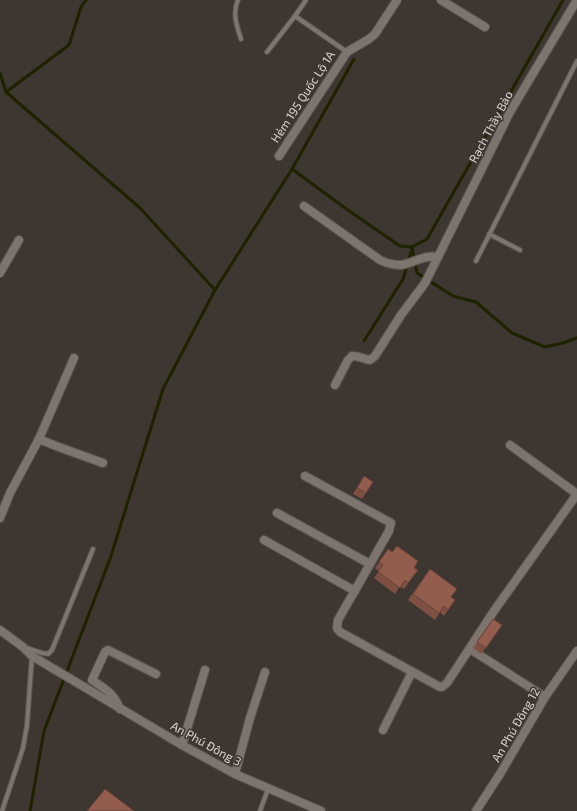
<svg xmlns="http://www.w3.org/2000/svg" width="577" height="811" font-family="'Exo 2',sans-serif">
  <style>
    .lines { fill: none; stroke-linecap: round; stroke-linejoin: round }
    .stream { stroke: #1e2200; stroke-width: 3 }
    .lane-casing { stroke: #57524c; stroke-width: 6 }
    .street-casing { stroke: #57524c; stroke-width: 10 }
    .lane { stroke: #7c746d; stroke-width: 4 }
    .street { stroke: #7c746d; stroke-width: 8 }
    .wall { fill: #7e5043 }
    .building { fill: #935d4e; stroke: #674137 }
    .labels { text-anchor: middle; stroke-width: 3; stroke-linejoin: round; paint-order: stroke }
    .street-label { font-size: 12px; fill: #dbd6d2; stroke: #3e3630 }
  </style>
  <rect width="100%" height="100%" fill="#3e3630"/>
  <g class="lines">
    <g class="stream">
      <path d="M0,73L6,92L140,208L215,290"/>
      <path d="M6,92L69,45L81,7L86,0"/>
      <path d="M292,169L345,208L400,246L412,247L427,239L563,0"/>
      <path d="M412,247L417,273L453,296L476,302L512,333L545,347L563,343L577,338"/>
      <path d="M364,341L403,279L412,249"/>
      <path d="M30,811L44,731L110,559L163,389L215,290L292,169L354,59"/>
    </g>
    <defs>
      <g id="lane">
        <path d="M238,0C232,13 237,27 241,39"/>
        <path d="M295,16L347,52"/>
        <path d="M267,52L295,16L306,0"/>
        <path d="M489,234L520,250"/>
        <path d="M476,261L577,61"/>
        <path d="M27,648L42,653L48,654L52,650L93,549"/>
        <path d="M2,811L23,748L27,725L32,656"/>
        <path d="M260,811L268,789"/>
      </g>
      <g id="street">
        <path d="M441,0L485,27"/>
        <path d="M279,156L347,52L369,39L375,34L397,0"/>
        <path d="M304,206L380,260C386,263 394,265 401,265C413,263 426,254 438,257"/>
        <path d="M0,273L19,240"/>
        <path d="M335,385L348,360L352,356C360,356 363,359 370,360L375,356L401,315L425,283L510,112L577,0"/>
        <path d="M39,439L56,446L103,463"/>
        <path d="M510,445L577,494"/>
        <path d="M305,476L391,523L389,531L338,620L337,628L340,632L440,687H442L447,683L494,611L577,494"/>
        <path d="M277,513L370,564"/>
        <path d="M0,518L10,493L39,439L74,358"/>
        <path d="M264,540L355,591"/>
        <path d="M0,630L23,647L32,656L182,745L235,774L321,811"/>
        <path d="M470,649L545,697"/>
        <path d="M120,709C114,693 105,689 92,680L105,652L108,650L156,674"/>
        <path d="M383,730L412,672"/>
        <path d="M182,745L205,670"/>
        <path d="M235,774L250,718L265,672"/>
        <path d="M476,811L500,774L545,697L577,651"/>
      </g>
    </defs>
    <use href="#lane" class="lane-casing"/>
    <use href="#street" class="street-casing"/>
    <use href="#lane" class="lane"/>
    <use href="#street" class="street"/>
  </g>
  <g class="wall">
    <path d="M364,476L366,493L362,499L353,494Z"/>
    <path d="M388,549L418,570L404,589L400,586L395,594L374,578L379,571L375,568Z"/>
    <path d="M430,569L451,597L455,600L444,616L440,612L435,620L408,600Z"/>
    <path d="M493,619L502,625L481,654L473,648Z"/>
  </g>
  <g class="building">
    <path d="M364,476L373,482L366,493L357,488Z"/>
    <path d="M397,546L418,561L414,568L418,570L408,583L405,580L400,588L378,572L383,565L379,562L388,549L392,552Z"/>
    <path d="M430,569L457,589L451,597L455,600L448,610L444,606L439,613L413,594Z"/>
    <path d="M493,619L502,625L486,648L477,642Z"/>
    <path d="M105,789L134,811H87Z"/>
  </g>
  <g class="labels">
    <g class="street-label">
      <text transform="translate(303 97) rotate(-57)" y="4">Hẻm 195 Quốc Lộ 1A</text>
      <text transform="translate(491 127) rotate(-62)" y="4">Rạch Thầy Bảo</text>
      <text transform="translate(516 725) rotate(-60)" y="4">An Phú Đông 12</text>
      <text transform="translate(206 744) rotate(29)" y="4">An Phú Đông 3</text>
    </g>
  </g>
</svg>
